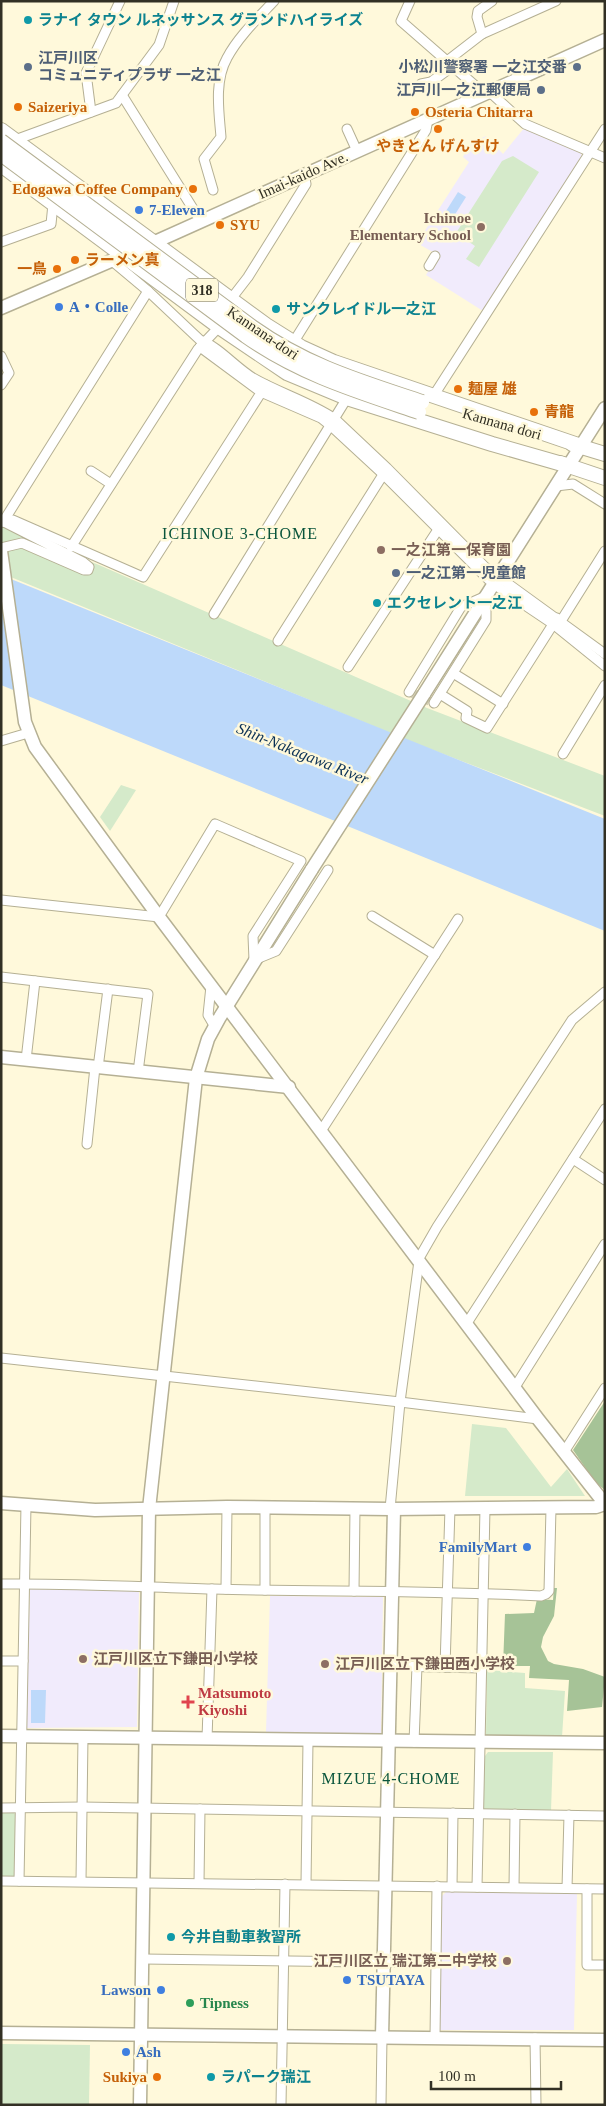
<svg xmlns="http://www.w3.org/2000/svg" width="606" height="2106" font-family="'Times New Roman','Noto Sans JP',serif">
  <style>
    .education { fill: #f1ebfc }
    .green { fill: #d5eaca }
    .forest { fill: #a6c397 }
    .water { fill: #bdd9fa }
    .lines { fill: none; stroke-linecap: round; stroke-linejoin: round }
    .street-tunnel { stroke: #d6d1b6; stroke-width: 9; stroke-dasharray: 9 4.5; stroke-linecap: butt }
    .street-casing { stroke: #b5b094; stroke-width: 11 }
    .secondary-casing { stroke: #b5b094; stroke-width: 15 }
    .primary-casing { stroke: #b5b094; stroke-width: 16 }
    .street { stroke: #fff; stroke-width: 9 }
    .secondary { stroke: #fff; stroke-width: 12 }
    .primary { stroke: #fff; stroke-width: 14 }
    .secondary-bridge-casing { stroke: #b5b094; stroke-width: 15; stroke-linecap: butt }
    .primary-bridge-casing { stroke: #b5b094; stroke-width: 16; stroke-linecap: butt }
    .secondary-bridge { stroke: #fff; stroke-width: 12 }
    .primary-bridge { stroke: #fff; stroke-width: 14 }
    .culture-dot { fill: #0f9aa8; stroke: #fff9db; stroke-width: 2 }
    .service-dot { fill: #5c6f8a; stroke: #fff9db; stroke-width: 2 }
    .food-dot { fill: #e8710a; stroke: #fff9db; stroke-width: 2 }
    .shop-dot { fill: #3f7fe0; stroke: #fff9db; stroke-width: 2 }
    .education-dot { fill: #8d6e63; stroke: #fff9db; stroke-width: 2 }
    .health-dot { fill: #e0444e; stroke: #fff9db; stroke-width: 2 }
    .leisure-dot { fill: #2e9e5b; stroke: #fff9db; stroke-width: 2 }
    .labels { text-anchor: middle; stroke-width: 5; stroke-linejoin: round; paint-order: stroke }
    .shield { fill: #fff9db; stroke: #706c5b; stroke-width: 1 }
    .shield-label { font-size: 14px; font-weight: bold; fill: #323024 }
    .culture-label { font-size: 15px; font-weight: bold; fill: #0d838f; stroke: #fff9db; text-anchor: start }
    .service-label { font-size: 15px; font-weight: bold; fill: #4e5e75; stroke: #fff9db; text-anchor: start }
    .food-label { font-size: 15px; font-weight: bold; fill: #c56008; stroke: #fff9db; text-anchor: start }
    .street-label { font-size: 15px; fill: #323024; stroke: #fff9db }
    .shop-label { font-size: 15px; font-weight: bold; fill: #366cbe; stroke: #fff9db; text-anchor: start }
    .education-label { font-size: 15px; font-weight: bold; fill: #785e54; stroke: #fff9db; text-anchor: start }
    .health-label { font-size: 15px; font-weight: bold; fill: #be3a42; stroke: #fff9db; text-anchor: start }
    .leisure-label { font-size: 15px; font-weight: bold; fill: #27864d; stroke: #fff9db; text-anchor: start }
    .neighbourhood-label { font-size: 16px; letter-spacing: 1px; fill: #0a553c; stroke: #fff9db }
    .water-label { font-size: 16px; font-style: italic; fill: #0a3055; stroke: #fff9db }
  </style>
  <rect width="100%" height="100%" fill="#fff9db"/>
  <g class="education">
    <path d="M525,127L581,153L582,156L577,163L579,165L548,212H546L483,311L426,275L438,255L417,243L469,162L463,157L468,147L473,142L486,136L503,154Z"/>
    <path d="M30,1589L139,1591L137,1727L26,1728Z"/>
    <path d="M270,1596L383,1597L381,1735L266,1732Z"/>
    <path d="M446,1892L577,1894L574,2030H440L437,2026L442,1896Z"/>
  </g>
  <g class="green">
    <path d="M513,156L539,172L479,267L466,259L475,246L456,233L502,161Z"/>
    <path d="M1,526L99,565L427,708L605,776V816L412,742L1,573Z"/>
    <path d="M121,785L136,790L110,831L100,817Z"/>
    <path d="M472,1424L506,1428L551,1487L567,1469L585,1496H465Z"/>
    <path d="M487,1670L525,1673V1688L565,1691L562,1737L486,1735Z"/>
    <path d="M488,1752H553L551,1811L485,1810L482,1807L485,1756Z"/>
    <path d="M1,1812H13L16,1815L15,1875L13,1878L1,1877Z"/>
    <path d="M2,2044L90,2045L89,2105H1Z"/>
  </g>
  <g class="forest">
    <path d="M605,1401V1490L596,1483L573,1450Z"/>
    <path d="M554,1588H557L554,1616L543,1637L541,1647L548,1661L554,1664L583,1669L605,1677L602,1707L567,1711L569,1680L529,1678L530,1666H503L505,1614L534,1613L537,1599L553,1600Z"/>
  </g>
  <g class="water">
    <path d="M458,192L466,197L449,224L441,219Z"/>
    <path d="M1,575L605,819V931L1,685Z"/>
    <path d="M31,1690H46L45,1723H31Z"/>
  </g>
  <g class="lines">
    <path class="street-tunnel" d="M409,692L434,703"/>
    <defs>
      <g id="street">
        <path d="M410,1L401,21L480,90L493,95L525,124L605,158"/>
        <path d="M482,34L477,17L478,11L492,1"/>
        <path d="M447,61L482,34L556,1"/>
        <path d="M421,84L431,82L453,66"/>
        <path d="M122,95L200,220"/>
        <path d="M91,112L86,73L120,1"/>
        <path d="M347,129L357,151"/>
        <path d="M15,140L116,103L159,45L174,1"/>
        <path d="M213,190L204,159L221,137C219,112 214,81 227,58C238,37 258,18 274,1"/>
        <path d="M1,242L51,224L53,204"/>
        <path d="M111,260L148,291L200,340C219,347 235,367 253,378C279,393 310,402 335,419L387,468L485,567L605,654"/>
        <path d="M429,266L435,256"/>
        <path d="M231,299L248,277L306,184L304,174"/>
        <path d="M293,343L426,130L428,119"/>
        <path d="M200,347L261,392L321,418L331,426L384,475L489,580"/>
        <path d="M1,356L9,373L1,385"/>
        <path d="M434,395L605,129"/>
        <path d="M91,471L111,484"/>
        <path d="M556,486L573,484L605,504"/>
        <path d="M3,522L13,520L143,577L266,385"/>
        <path d="M3,522L148,291"/>
        <path d="M71,547L198,349L219,327"/>
        <path d="M1,548L22,543L84,570H88L89,567L83,562L4,522"/>
        <path d="M498,587L553,624L605,666"/>
        <path d="M214,614L347,398"/>
        <path d="M561,621L605,551"/>
        <path d="M278,641L386,470"/>
        <path d="M348,667L441,525"/>
        <path d="M453,673L503,704"/>
        <path d="M409,692L461,607L486,596V620L434,703"/>
        <path d="M440,694L467,711L466,718L487,728L557,618"/>
        <path d="M1,741L28,733"/>
        <path d="M563,754L605,685"/>
        <path d="M1,900L159,917L215,824L301,861L253,936L254,960L276,951L328,870"/>
        <path d="M372,916L435,955"/>
        <path d="M1,977L148,994L138,1072"/>
        <path d="M211,986L208,1015L215,1027"/>
        <path d="M26,1060L35,981"/>
        <path d="M98,1068L108,989"/>
        <path d="M321,1131L458,919"/>
        <path d="M87,1144L95,1067"/>
        <path d="M573,1159L605,1180"/>
        <path d="M418,1260L437,1227L572,1020L605,992"/>
        <path d="M467,1323L605,1109"/>
        <path d="M1,1358L400,1402L538,1419"/>
        <path d="M515,1387L605,1244"/>
        <path d="M564,1452L605,1388"/>
        <path d="M265,1508V1590"/>
        <path d="M390,1509L400,1402L419,1261"/>
        <path d="M1,1584C72,1583 142,1587 213,1589C322,1592 432,1590 541,1596L546,1594L549,1591L551,1508"/>
        <path d="M226,1589L227,1507"/>
        <path d="M354,1591L355,1508"/>
        <path d="M1,1661H23"/>
        <path d="M391,1666L482,1668"/>
        <path d="M445,1667L450,1508"/>
        <path d="M207,1739L212,1589"/>
        <path d="M414,1742L417,1666"/>
        <path d="M1,1808L82,1807L605,1816"/>
        <path d="M1,1881L605,1889"/>
        <path d="M19,1881L26,1505"/>
        <path d="M81,1881L83,1737"/>
        <path d="M199,1883L200,1809"/>
        <path d="M306,1884L308,1741"/>
        <path d="M452,1887L453,1813"/>
        <path d="M477,1887L485,1508"/>
        <path d="M514,1887L515,1814"/>
        <path d="M567,1888L569,1815"/>
        <path d="M587,1889V1965H605"/>
        <path d="M143,1959L436,1963"/>
        <path d="M435,2038L437,1886"/>
        <path d="M535,2038L536,2105"/>
        <path d="M281,2105L285,1884"/>
        <path d="M381,2105L382,2037"/>
      </g>
      <g id="secondary">
        <path d="M1,308L155,242L605,40"/>
        <path d="M1,551L25,722L35,747L159,917L538,1419L605,1504"/>
        <path d="M424,694L605,408"/>
        <path d="M1,1057L289,1087"/>
        <path d="M1,1503L95,1510L227,1507L390,1509L596,1507L605,1504"/>
        <path d="M1,1736L605,1743"/>
        <path d="M1,2033L605,2040"/>
        <path d="M382,2037L394,1509"/>
        <path d="M140,2105L149,1509L196,1078L208,1039L220,1017L312,869"/>
      </g>
      <g id="primary">
        <path d="M1,130L266,325L301,347L334,362L581,446"/>
        <path d="M1,165L219,327L287,373L347,398L492,444L569,466"/>
        <path d="M572,444L605,454"/>
        <path d="M560,463L605,478"/>
      </g>
    </defs>
    <use href="#street" class="street-casing"/>
    <use href="#secondary" class="secondary-casing"/>
    <use href="#primary" class="primary-casing"/>
    <use href="#street" class="street"/>
    <use href="#secondary" class="secondary"/>
    <use href="#primary" class="primary"/>
    <defs>
      <path id="secondary-bridge" d="M312,869L424,694"/>
      <g id="primary-bridge">
        <path d="M1,141L252,327C307,366 359,381 422,402"/>
        <path d="M1,154L246,336C300,374 357,391 419,412"/>
      </g>
    </defs>
    <use href="#secondary-bridge" class="secondary-bridge-casing"/>
    <use href="#primary-bridge" class="primary-bridge-casing"/>
    <use href="#secondary-bridge" class="secondary-bridge"/>
    <use href="#primary-bridge" class="primary-bridge"/>
  </g>
  <g class="culture-dot">
    <circle cx="28" cy="20" r="5"/>
    <circle cx="276" cy="309" r="5"/>
    <circle cx="377" cy="603" r="5"/>
    <circle cx="171" cy="1937" r="5"/>
    <circle cx="211" cy="2077" r="5"/>
  </g>
  <g class="service-dot">
    <circle cx="28" cy="67" r="5"/>
    <circle cx="577" cy="67" r="5"/>
    <circle cx="541" cy="90" r="5"/>
    <circle cx="396" cy="573" r="5"/>
  </g>
  <g class="food-dot">
    <circle cx="18" cy="107" r="5"/>
    <circle cx="415" cy="112" r="5"/>
    <circle cx="438" cy="129" r="5"/>
    <circle cx="193" cy="189" r="5"/>
    <circle cx="220" cy="225" r="5"/>
    <circle cx="75" cy="260" r="5"/>
    <circle cx="57" cy="269" r="5"/>
    <circle cx="458" cy="389" r="5"/>
    <circle cx="534" cy="412" r="5"/>
    <circle cx="157" cy="2077" r="5"/>
  </g>
  <g class="shop-dot">
    <circle cx="139" cy="210" r="5"/>
    <circle cx="59" cy="307" r="5"/>
    <circle cx="527" cy="1547" r="5"/>
    <circle cx="347" cy="1980" r="5"/>
    <circle cx="161" cy="1990" r="5"/>
    <circle cx="126" cy="2052" r="5"/>
  </g>
  <g class="education-dot">
    <circle cx="481" cy="227" r="5"/>
    <circle cx="381" cy="550" r="5"/>
    <circle cx="83" cy="1659" r="5"/>
    <circle cx="325" cy="1664" r="5"/>
    <circle cx="507" cy="1961" r="5"/>
  </g>
  <path class="health-dot" d="M185.5 1694.5h5v5h5v5h-5v5h-5v-5h-5v-5h5z"/>
  <circle class="leisure-dot" cx="190" cy="2003" r="5"/>
  <g class="labels">
    <rect class="shield" x="186" y="278.5" width="32" height="23" rx="4"/>
    <g class="shield-label">
      <text x="202" y="295">318</text>
    </g>
    <g class="culture-label">
      <text x="38" y="25">ラナイ タウン ルネッサンス グランドハイライズ</text>
      <text x="286" y="314">サンクレイドル一之江</text>
      <text x="387" y="608">エクセレント一之江</text>
      <text x="181" y="1942">今井自動車教習所</text>
      <text x="221" y="2082">ラパーク瑞江</text>
    </g>
    <g class="service-label">
      <text x="38" y="63">江戸川区<tspan x="38" dy="17">コミュニティプラザ 一之江</tspan></text>
      <text x="567" y="72" text-anchor="end">小松川警察署 一之江交番</text>
      <text x="531" y="95" text-anchor="end">江戸川一之江郵便局</text>
      <text x="406" y="578">一之江第一児童館</text>
    </g>
    <g class="food-label">
      <text x="28" y="112">Saizeriya</text>
      <text x="425" y="117">Osteria Chitarra</text>
      <text x="438" y="151" text-anchor="middle">やきとん げんすけ</text>
      <text x="183" y="194" text-anchor="end">Edogawa Coffee Company</text>
      <text x="230" y="230">SYU</text>
      <text x="85" y="265">ラーメン真</text>
      <text x="47" y="274" text-anchor="end">一鳥</text>
      <text x="468" y="394">麺屋 雄</text>
      <text x="544" y="417">青龍</text>
      <text x="147" y="2082" text-anchor="end">Sukiya</text>
    </g>
    <g class="street-label">
      <text transform="translate(303 175) rotate(-24)" y="5">Imai-kaido Ave.</text>
      <text transform="translate(263 333) rotate(34)" y="5">Kannana-dori</text>
      <text transform="translate(502 424) rotate(16)" y="5">Kannana dori</text>
    </g>
    <g class="shop-label">
      <text x="149" y="215">7-Eleven</text>
      <text x="69" y="312">A・Colle</text>
      <text x="517" y="1552" text-anchor="end">FamilyMart</text>
      <text x="357" y="1985">TSUTAYA</text>
      <text x="151" y="1995" text-anchor="end">Lawson</text>
      <text x="136" y="2057">Ash</text>
    </g>
    <g class="education-label">
      <text x="471" y="223" text-anchor="end">Ichinoe<tspan x="471" dy="17">Elementary School</tspan></text>
      <text x="391" y="555">一之江第一保育園</text>
      <text x="93" y="1664">江戸川区立下鎌田小学校</text>
      <text x="335" y="1669">江戸川区立下鎌田西小学校</text>
      <text x="497" y="1966" text-anchor="end">江戸川区立 瑞江第二中学校</text>
    </g>
    <g class="health-label">
      <text x="198" y="1698">Matsumoto<tspan x="198" dy="17">Kiyoshi</tspan></text>
    </g>
    <g class="leisure-label">
      <text x="200" y="2008">Tipness</text>
    </g>
    <g class="neighbourhood-label">
      <text x="240" y="539">ICHINOE 3-CHOME</text>
      <text x="391" y="1784">MIZUE 4-CHOME</text>
    </g>
    <g class="water-label">
      <text transform="translate(303 753) rotate(22)" y="6">Shin-Nakagawa River</text>
    </g>
  </g>
  <rect width="606" height="2106" fill="none" stroke="#323024" stroke-width="5"/>
  <path d="M431 2081v8h130v-8" fill="none" stroke="#323024" stroke-width="2.5"/>
  <text x="438" y="2081" font-size="15" fill="#323024" stroke="#fff9db" stroke-width="4" paint-order="stroke">100 m</text>
</svg>
